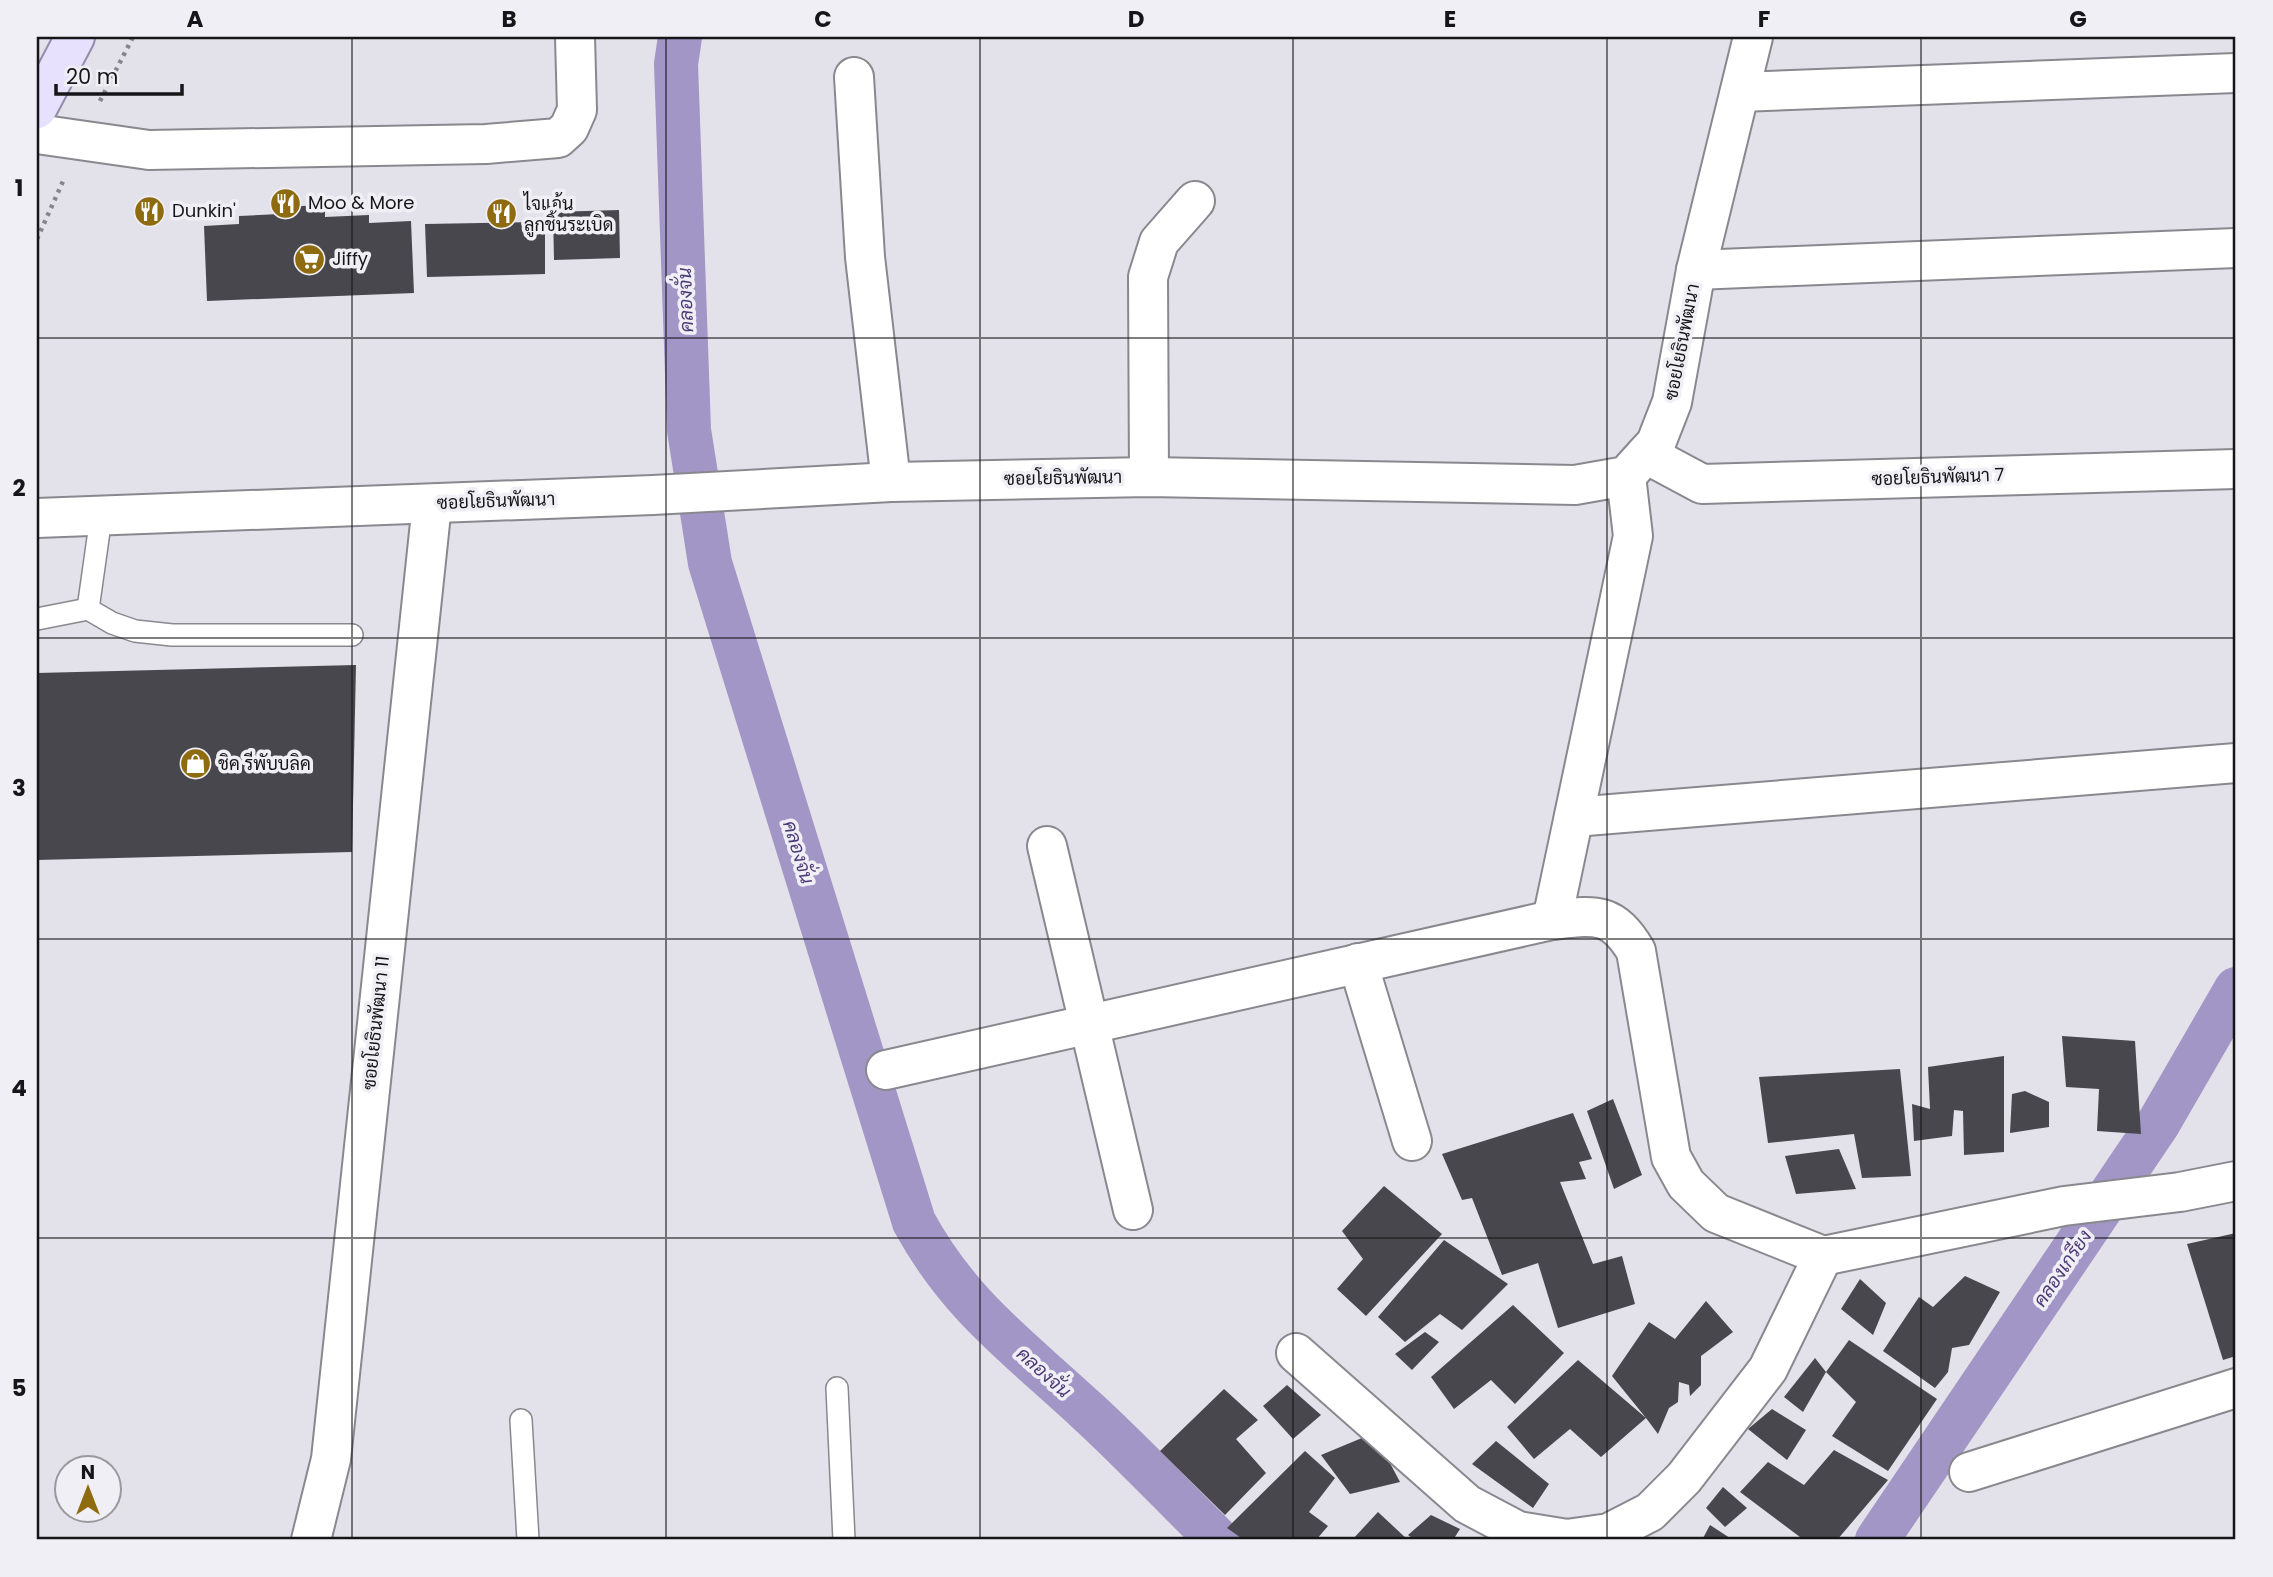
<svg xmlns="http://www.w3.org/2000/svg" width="2273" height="1577" font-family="Poppins,Sarabun,sans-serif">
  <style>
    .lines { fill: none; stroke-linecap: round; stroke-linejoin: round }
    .canal { stroke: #a196c5; stroke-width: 44 }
    .building { fill: #48474d }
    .lane-casing { stroke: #8a888f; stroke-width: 24 }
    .street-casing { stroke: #8a888f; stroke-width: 42 }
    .secondary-casing { stroke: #8a888f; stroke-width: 42 }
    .primary-casing { stroke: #938dac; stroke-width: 42 }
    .path { stroke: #86858a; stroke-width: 4.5; stroke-dasharray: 3.5 5; stroke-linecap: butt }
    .lane { stroke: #fff; stroke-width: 21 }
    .street { stroke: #fff; stroke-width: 38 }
    .secondary { stroke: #fff; stroke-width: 38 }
    .primary { stroke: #e7e1fd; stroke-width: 38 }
    .grid { fill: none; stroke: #161618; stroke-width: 2; stroke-opacity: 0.55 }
    .labels { text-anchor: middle; stroke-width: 7; stroke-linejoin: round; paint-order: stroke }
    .poi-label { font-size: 18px; fill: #161618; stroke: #f0eff6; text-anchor: start }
    .street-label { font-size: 18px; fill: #161618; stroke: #f0eff6 }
    .water-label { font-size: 19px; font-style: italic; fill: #4c3a76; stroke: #f0eff6 }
    .neatline { fill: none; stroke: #161618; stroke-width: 2.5 }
    .grid-label { font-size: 23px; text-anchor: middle; font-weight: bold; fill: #161618 }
  </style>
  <rect width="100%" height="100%" fill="#e3e1e9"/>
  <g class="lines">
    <g class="canal">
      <path d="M680,37L676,64L689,430L710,563L914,1222C960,1306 1017,1346 1085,1409C1131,1451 1174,1497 1218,1540"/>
      <path d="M1877,1540L2158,1124L2236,989"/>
    </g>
  </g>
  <g class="building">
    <path d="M325,205V217L369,215V223L411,221L414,293L207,301L204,226L239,224V216L279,214V207Z"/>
    <path d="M619,210L620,258L554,260L553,212Z"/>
    <path d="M545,222V274L427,277L425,224Z"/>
    <path d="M356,665L352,852L37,860V673Z"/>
    <path d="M2062,1036L2135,1041L2141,1134L2097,1131L2099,1089L2066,1087Z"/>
    <path d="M2004,1056V1152L1964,1155L1963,1111L1954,1110L1952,1136L1914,1141L1912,1104L1930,1109L1928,1067Z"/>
    <path d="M1900,1069L1911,1176L1862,1178L1854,1134L1768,1143L1759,1077Z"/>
    <path d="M2025,1091L2049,1102V1127L2010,1133L2012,1094Z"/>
    <path d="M1613,1099L1642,1175L1614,1189L1587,1111Z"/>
    <path d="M1573,1113L1592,1159L1579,1162L1586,1179L1560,1182L1593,1264L1622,1256L1635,1304L1558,1328L1538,1263L1502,1275L1472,1198L1462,1200L1442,1154Z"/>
    <path d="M1839,1149L1856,1189L1796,1194L1785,1156Z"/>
    <path d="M1384,1186L1442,1234L1366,1316L1337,1289L1363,1259L1342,1231Z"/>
    <path d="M2236,1233V1356L2223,1360L2187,1244Z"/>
    <path d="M1444,1240L1508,1284L1462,1330L1440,1314L1405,1342L1378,1317Z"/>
    <path d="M1965,1276L2000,1292L1969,1345L1952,1348L1948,1372L1935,1388L1883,1351L1919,1297L1933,1307Z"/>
    <path d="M1860,1279L1886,1303L1873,1335L1841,1309Z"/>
    <path d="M1706,1301L1733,1332L1701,1356V1385L1690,1396L1689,1385L1679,1382L1678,1402L1669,1408L1658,1434L1646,1418L1601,1457L1570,1429L1534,1459L1507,1427L1578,1360L1646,1418L1612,1376L1649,1322L1675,1339Z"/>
    <path d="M1513,1305L1564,1353L1515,1404L1491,1380L1454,1409L1431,1377Z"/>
    <path d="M1425,1332L1439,1342L1412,1370L1395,1354Z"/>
    <path d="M1849,1340L1937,1399L1888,1471L1832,1436L1856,1402L1826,1372Z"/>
    <path d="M1815,1358L1826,1372L1803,1412L1784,1397Z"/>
    <path d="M1287,1385L1321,1415L1293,1439L1263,1406Z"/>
    <path d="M1224,1389L1258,1420L1236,1439L1266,1473L1225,1515L1160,1451Z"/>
    <path d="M1772,1409L1806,1430L1787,1460L1748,1429Z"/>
    <path d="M1374,1433L1400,1482L1350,1494L1321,1455Z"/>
    <path d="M1496,1441L1549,1484L1533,1508L1472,1464Z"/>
    <path d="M1834,1450L1888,1480L1837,1540H1804L1740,1492L1768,1462L1804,1485Z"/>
    <path d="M1305,1451L1335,1478L1309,1512L1328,1526L1316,1540H1244L1227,1528Z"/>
    <path d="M1723,1487L1747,1508L1725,1527L1706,1508Z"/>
    <path d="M1378,1512L1408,1540H1352Z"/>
    <path d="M1431,1515L1460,1529L1453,1540H1415L1408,1535Z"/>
    <path d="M1710,1525L1733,1540H1702Z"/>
  </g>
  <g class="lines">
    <defs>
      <g id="lane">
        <path d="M88,609L112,623L135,631L172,635H352"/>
        <path d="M37,619L88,609L101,517"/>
        <path d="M837,1388L844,1540"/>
        <path d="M521,1420L528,1540"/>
      </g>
      <g id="street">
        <path d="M854,77L865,257L891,482"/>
        <path d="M1740,92L2236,73"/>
        <path d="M37,134L149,150L486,144L558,138L569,128L577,110L575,37"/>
        <path d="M1696,270L2236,248"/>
        <path d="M1646,454L1702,484L2236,469"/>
        <path d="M1149,477L1148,277L1159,242L1195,201"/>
        <path d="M1574,817L2236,763"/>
        <path d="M1047,846L1133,1210"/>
        <path d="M1552,920L1633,536L1626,476"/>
        <path d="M1358,963L1412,1141"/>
        <path d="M886,1070L1552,920C1595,915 1612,911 1636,951L1671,1157L1686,1184L1716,1213L1823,1256L2064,1206L2180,1192L2236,1181"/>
        <path d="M1296,1353L1467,1504L1518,1531L1567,1539L1609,1533L1650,1512L1684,1478L1768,1369L1823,1256"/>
        <path d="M1969,1472L2236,1388"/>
        <path d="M311,1540L331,1459L432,504"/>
      </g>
      <path id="secondary" d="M37,518L653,495L891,482L1149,477L1575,485L1626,476L1656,443L1672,402L1696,270L1753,37"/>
      <path id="primary" d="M37,109L75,37"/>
    </defs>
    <use href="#lane" class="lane-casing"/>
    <use href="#street" class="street-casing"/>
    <use href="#secondary" class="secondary-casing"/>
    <use href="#primary" class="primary-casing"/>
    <g class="path">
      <path d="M100,101L133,37"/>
      <path d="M37,239L64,179"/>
    </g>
    <use href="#lane" class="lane"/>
    <use href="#street" class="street"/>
    <use href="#secondary" class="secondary"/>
    <use href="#primary" class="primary"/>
  </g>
  <path class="grid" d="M352,37V1540M666,37V1540M980,37V1540M1293,37V1540M1607,37V1540M1921,37V1540M37,338H2236M37,638H2236M37,939H2236M37,1238H2236"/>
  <defs>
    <symbol id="restaurant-disc" viewBox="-11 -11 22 22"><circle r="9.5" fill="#8e6b0f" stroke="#f0eff6"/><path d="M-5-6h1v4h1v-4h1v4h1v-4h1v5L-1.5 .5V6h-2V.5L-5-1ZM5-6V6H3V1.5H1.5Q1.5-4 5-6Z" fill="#fff"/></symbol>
    <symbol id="supermarket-disc" viewBox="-11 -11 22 22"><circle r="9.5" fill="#8e6b0f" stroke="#f0eff6"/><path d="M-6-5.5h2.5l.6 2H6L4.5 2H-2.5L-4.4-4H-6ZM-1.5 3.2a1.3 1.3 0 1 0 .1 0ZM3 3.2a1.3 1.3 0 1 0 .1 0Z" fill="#fff"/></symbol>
    <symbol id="shop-disc" viewBox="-11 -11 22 22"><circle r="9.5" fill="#8e6b0f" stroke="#f0eff6"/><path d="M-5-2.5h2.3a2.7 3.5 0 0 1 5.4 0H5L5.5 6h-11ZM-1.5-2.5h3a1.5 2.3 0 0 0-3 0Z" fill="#fff"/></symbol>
  </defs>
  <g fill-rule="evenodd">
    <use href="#restaurant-disc" x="268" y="186" width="35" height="35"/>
    <use href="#restaurant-disc" x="132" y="194" width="35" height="35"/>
    <use href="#restaurant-disc" x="484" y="196" width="35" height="35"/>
    <use href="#supermarket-disc" x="292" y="242" width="35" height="35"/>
    <use href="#shop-disc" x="178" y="746" width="35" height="35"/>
  </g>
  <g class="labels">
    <g class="poi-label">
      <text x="308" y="209">Moo &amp; More</text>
      <text x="524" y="210">ไจแอ้น<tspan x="524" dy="21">ลูกชิ้นระเบิด</tspan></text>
      <text x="172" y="217">Dunkin'</text>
      <text x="332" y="265">Jiffy</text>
      <text x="218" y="770">ชิค รีพับบลิค</text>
    </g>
    <g class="street-label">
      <text transform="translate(1682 342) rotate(-79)" y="6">ซอยโยธินพัฒนา</text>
      <text transform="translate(1938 477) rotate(-2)" y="6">ซอยโยธินพัฒนา 7</text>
      <text transform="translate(1063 478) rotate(-1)" y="6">ซอยโยธินพัฒนา</text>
      <text transform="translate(496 501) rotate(-2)" y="6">ซอยโยธินพัฒนา</text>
      <text transform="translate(376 1023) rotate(-84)" y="6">ซอยโยธินพัฒนา 11</text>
    </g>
    <g class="water-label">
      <text transform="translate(685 300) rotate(-92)" y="7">คลองจั่น</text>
      <text transform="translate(799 852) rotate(73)" y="7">คลองจั่น</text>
      <text transform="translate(2062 1268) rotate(-56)" y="7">คลองเกรียง</text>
      <text transform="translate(1044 1372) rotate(42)" y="7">คลองจั่น</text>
    </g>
  </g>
  <rect width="2273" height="1577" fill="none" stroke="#f0eff6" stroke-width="77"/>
  <g transform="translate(88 1489)"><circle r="33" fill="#f0eff6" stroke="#99989d" stroke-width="2"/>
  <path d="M0-5L12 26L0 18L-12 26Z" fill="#8e6b0f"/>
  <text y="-10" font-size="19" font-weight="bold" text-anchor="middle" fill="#161618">N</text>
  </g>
  <path d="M56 84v10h126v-10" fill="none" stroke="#161618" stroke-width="3.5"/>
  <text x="66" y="84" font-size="21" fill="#161618" stroke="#f0eff6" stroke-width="5" paint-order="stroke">20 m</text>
  <rect x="38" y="38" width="2196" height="1500" class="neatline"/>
  <g class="grid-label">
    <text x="195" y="27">A</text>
    <text x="509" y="27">B</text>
    <text x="823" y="27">C</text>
    <text x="1136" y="27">D</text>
    <text x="1450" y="27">E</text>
    <text x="1764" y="27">F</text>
    <text x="2078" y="27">G</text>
    <text x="19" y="196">1</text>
    <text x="19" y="496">2</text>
    <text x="19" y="796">3</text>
    <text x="19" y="1096">4</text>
    <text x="19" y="1396">5</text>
  </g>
</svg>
